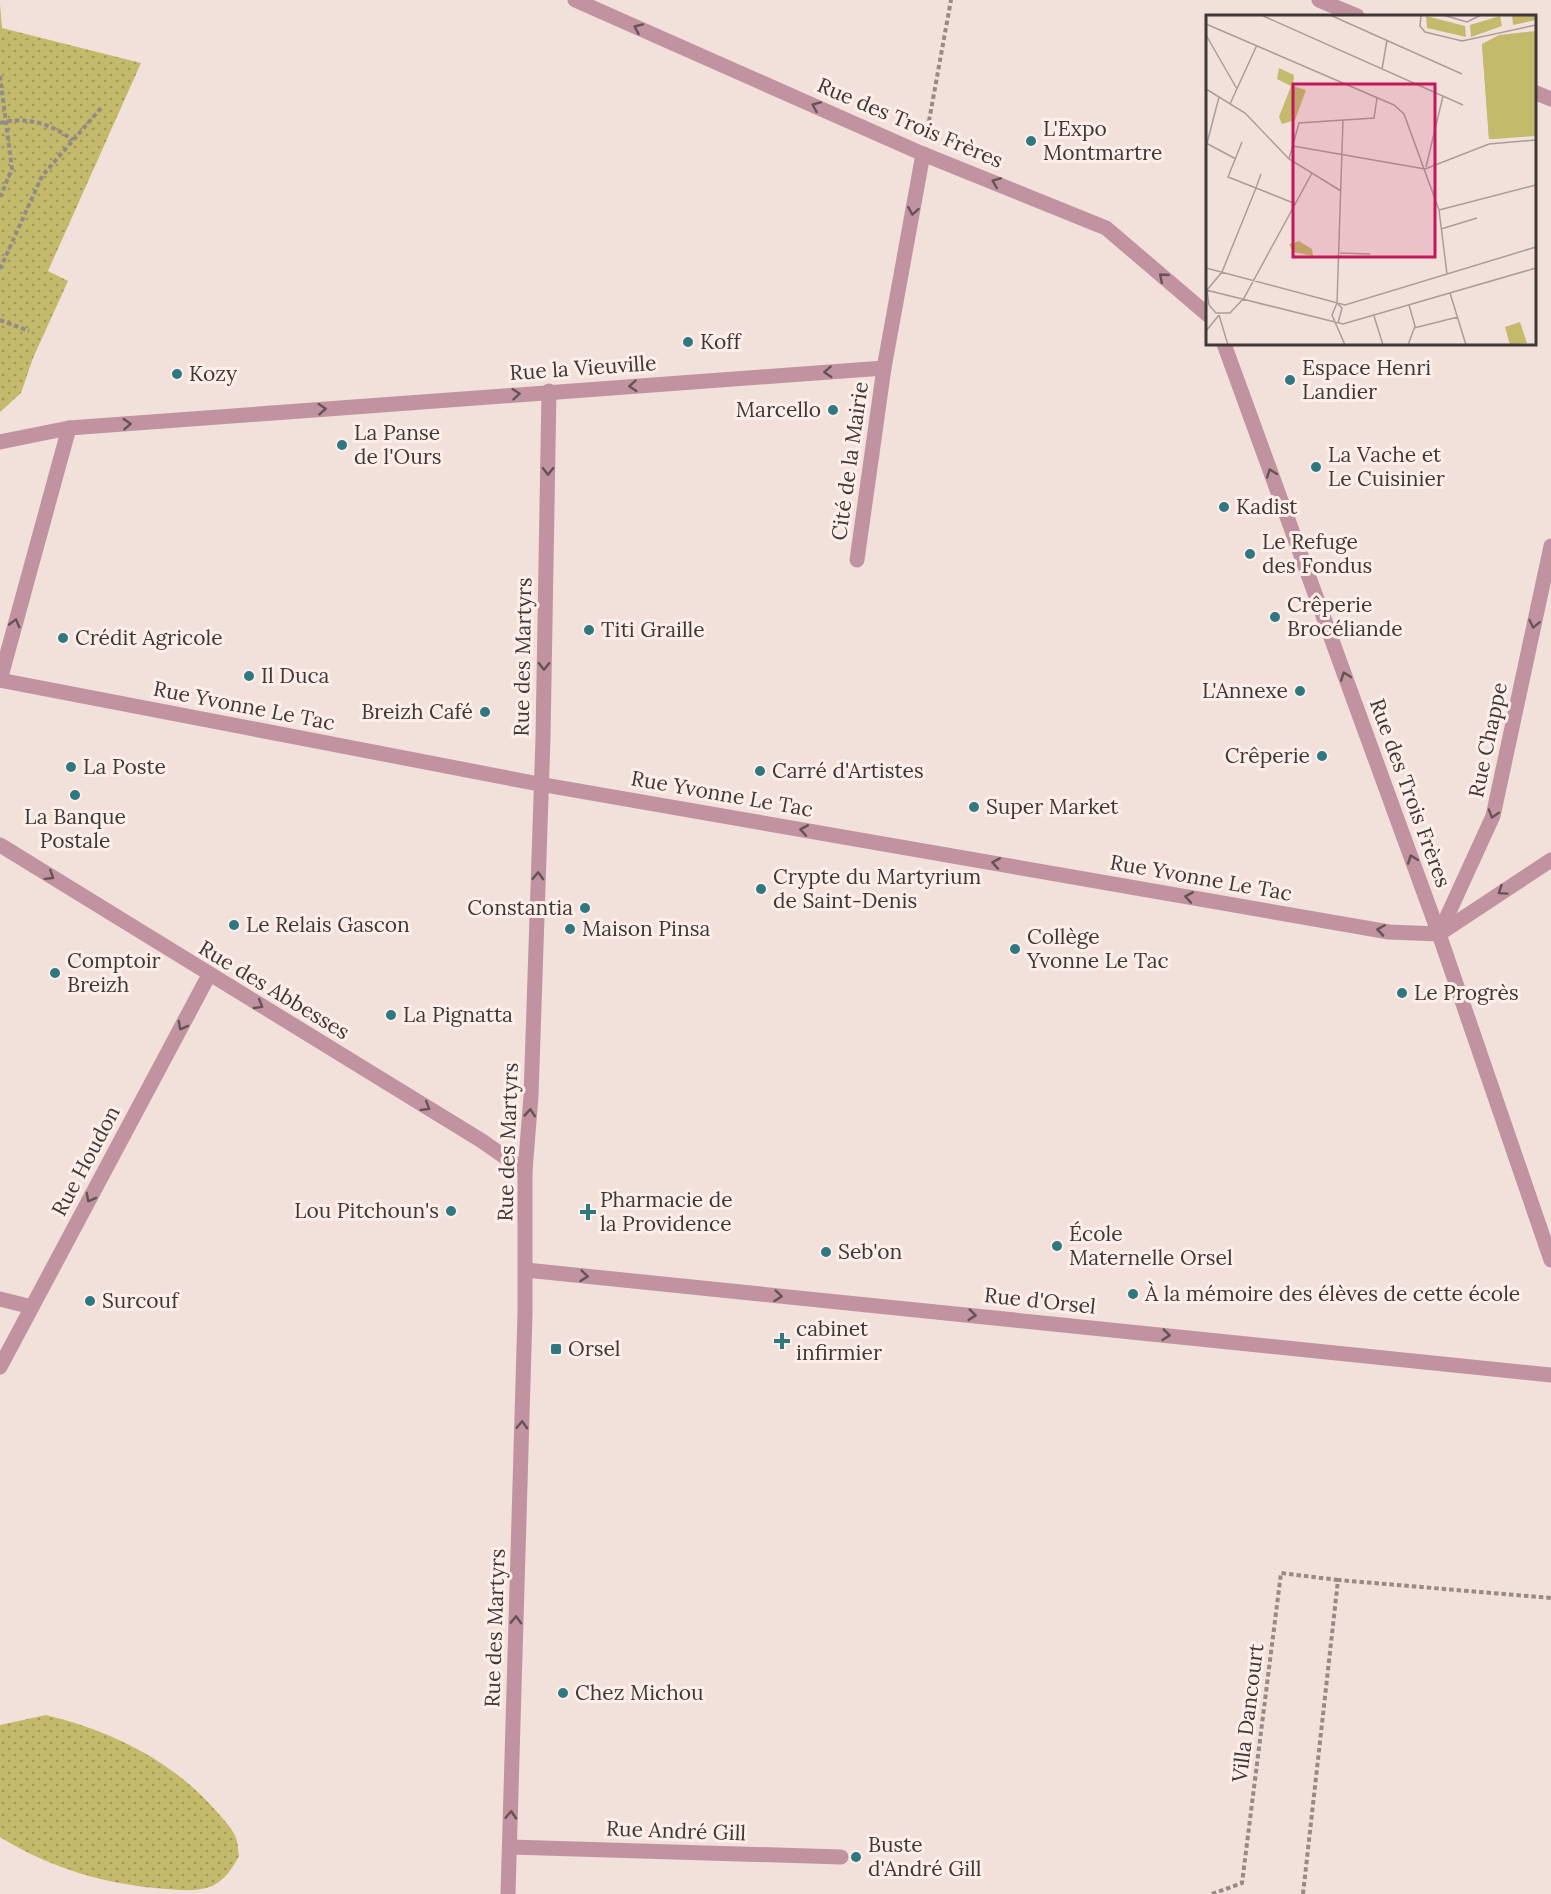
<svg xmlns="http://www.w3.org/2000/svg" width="1551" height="1894" font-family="Lora,serif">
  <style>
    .grass { fill: url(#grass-dots) }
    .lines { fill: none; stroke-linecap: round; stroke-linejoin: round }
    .path { stroke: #968a86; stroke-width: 4; stroke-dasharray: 4.5 3; stroke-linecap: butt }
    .lane { stroke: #c193a1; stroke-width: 15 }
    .street { stroke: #c193a1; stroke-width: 15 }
    .oneway { stroke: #665356 }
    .poi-dot { fill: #2f7880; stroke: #fdeeea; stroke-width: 2 }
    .labels { text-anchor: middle; stroke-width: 6; stroke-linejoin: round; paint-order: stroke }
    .street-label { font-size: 21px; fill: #3f3836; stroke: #fdeeea }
    .poi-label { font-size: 21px; fill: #3f3836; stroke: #fdeeea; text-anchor: start }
    .inset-road { fill: none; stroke: #aa9d99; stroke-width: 1.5 }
    .view { fill: #c2185b; fill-opacity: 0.15; stroke: #c2185b; stroke-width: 3 }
    .inset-edge { fill: none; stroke: #3f3836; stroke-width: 3 }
  </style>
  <defs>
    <pattern id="grass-dots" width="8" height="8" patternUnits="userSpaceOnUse" patternTransform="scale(1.5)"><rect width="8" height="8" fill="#c3ba6c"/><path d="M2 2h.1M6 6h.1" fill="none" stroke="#a0985a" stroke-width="1.8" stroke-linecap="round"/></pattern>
  </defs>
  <rect width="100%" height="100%" fill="#f2e0db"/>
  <g class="grass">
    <path d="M0,4L2,28L141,63L48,271L68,281L33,358L21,393L0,412Z"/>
    <path d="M46,1715C111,1731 172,1760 217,1812C223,1819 233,1829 236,1838C238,1843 238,1851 239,1856C232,1869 225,1880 212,1886C197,1892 181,1890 166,1889C107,1885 50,1868 0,1837V1725Z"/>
  </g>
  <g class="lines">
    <g class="path">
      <path d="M0,76L12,169L0,197"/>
      <path d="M929,121L951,0"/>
      <path d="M0,123C27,116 51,124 73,140"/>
      <path d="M0,269L42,176L102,107"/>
      <path d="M0,320L29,331"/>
      <path d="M1212,1894L1242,1883L1281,1573L1338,1580"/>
      <path d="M1303,1894L1338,1580L1551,1598"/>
    </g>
    <path class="lane" d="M857,560L884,368"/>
    <g class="street">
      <path d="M575,0L923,154L1106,228L1208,315"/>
      <path d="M1319,0L1357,16"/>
      <path d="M1534,92L1551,99"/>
      <path d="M1224,344L1439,934L1551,1260"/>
      <path d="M0,442L69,428L884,368L923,154"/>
      <path d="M0,680L539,784L1389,932L1439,934"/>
      <path d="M0,680L69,428"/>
      <path d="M0,845L482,1141L525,1171"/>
      <path d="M1439,934L1493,816L1551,546"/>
      <path d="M1439,934L1551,860"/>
      <path d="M526,1270L1551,1375"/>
      <path d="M0,1299L32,1307"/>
      <path d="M0,1367L209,975"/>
      <path d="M510,1847L841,1857"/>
      <path d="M508,1894L525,1314V1171L531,1096L543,738L549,391"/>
    </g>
  </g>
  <defs><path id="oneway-chevron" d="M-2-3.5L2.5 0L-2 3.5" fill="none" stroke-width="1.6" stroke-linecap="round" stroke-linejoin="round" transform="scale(1.5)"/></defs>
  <g class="oneway">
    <use href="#oneway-chevron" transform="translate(638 28) rotate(-156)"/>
    <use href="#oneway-chevron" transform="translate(816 106) rotate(-156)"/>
    <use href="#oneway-chevron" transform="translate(996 182) rotate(-158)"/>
    <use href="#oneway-chevron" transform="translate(913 211) rotate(100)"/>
    <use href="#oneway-chevron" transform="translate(1163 277) rotate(-139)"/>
    <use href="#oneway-chevron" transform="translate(828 372) rotate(176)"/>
    <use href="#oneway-chevron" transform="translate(633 386) rotate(176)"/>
    <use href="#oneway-chevron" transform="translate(516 394) rotate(-5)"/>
    <use href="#oneway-chevron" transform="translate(322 409) rotate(-4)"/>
    <use href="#oneway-chevron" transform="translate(127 424) rotate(-4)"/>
    <use href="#oneway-chevron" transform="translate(548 471) rotate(91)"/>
    <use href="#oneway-chevron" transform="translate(1271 473) rotate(-110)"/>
    <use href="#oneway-chevron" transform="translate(15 623) rotate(-75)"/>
    <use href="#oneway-chevron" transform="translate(1534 624) rotate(102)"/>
    <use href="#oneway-chevron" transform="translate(544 666) rotate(91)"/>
    <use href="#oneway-chevron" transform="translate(1345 676) rotate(-110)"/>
    <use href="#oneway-chevron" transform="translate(1493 814) rotate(107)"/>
    <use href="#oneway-chevron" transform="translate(804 830) rotate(-170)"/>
    <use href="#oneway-chevron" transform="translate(1412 859) rotate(-110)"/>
    <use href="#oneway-chevron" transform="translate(996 863) rotate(-170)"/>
    <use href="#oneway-chevron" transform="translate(50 876) rotate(32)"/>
    <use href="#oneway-chevron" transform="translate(538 876) rotate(-88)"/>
    <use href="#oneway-chevron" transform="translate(1502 891) rotate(146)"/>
    <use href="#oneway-chevron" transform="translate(1189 897) rotate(-170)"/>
    <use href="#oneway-chevron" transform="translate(1381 930) rotate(-171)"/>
    <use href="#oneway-chevron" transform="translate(259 1005) rotate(31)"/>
    <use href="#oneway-chevron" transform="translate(182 1026) rotate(118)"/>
    <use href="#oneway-chevron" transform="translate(426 1107) rotate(31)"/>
    <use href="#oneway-chevron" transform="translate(530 1113) rotate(-86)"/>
    <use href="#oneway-chevron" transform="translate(90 1198) rotate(118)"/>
    <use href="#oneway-chevron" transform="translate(584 1276) rotate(6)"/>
    <use href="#oneway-chevron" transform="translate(778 1296) rotate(6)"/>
    <use href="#oneway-chevron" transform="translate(972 1315) rotate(6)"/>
    <use href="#oneway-chevron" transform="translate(1166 1335) rotate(6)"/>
    <use href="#oneway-chevron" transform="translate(522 1425) rotate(-88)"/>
    <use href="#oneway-chevron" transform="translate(516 1620) rotate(-88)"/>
    <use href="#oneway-chevron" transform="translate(511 1815) rotate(-88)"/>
  </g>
  <g class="poi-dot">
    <circle cx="1031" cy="141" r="6"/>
    <circle cx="688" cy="342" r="6"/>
    <circle cx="177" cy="374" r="6"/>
    <circle cx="1290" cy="380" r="6"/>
    <circle cx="833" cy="410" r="6"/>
    <circle cx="342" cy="445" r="6"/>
    <circle cx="1316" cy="467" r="6"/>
    <circle cx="1224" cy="507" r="6"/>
    <circle cx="1250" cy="554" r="6"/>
    <circle cx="1275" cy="617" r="6"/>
    <circle cx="589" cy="630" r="6"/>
    <circle cx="63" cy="638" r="6"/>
    <circle cx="249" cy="676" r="6"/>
    <circle cx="1300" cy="691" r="6"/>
    <circle cx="485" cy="712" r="6"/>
    <circle cx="1322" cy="756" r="6"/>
    <circle cx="71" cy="767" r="6"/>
    <circle cx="760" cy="771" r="6"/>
    <circle cx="75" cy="795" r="6"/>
    <circle cx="974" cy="807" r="6"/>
    <circle cx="761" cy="889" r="6"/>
    <circle cx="585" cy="908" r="6"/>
    <circle cx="234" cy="925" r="6"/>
    <circle cx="570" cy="929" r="6"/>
    <circle cx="1015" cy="949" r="6"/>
    <circle cx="55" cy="973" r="6"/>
    <circle cx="1402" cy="993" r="6"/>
    <circle cx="391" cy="1015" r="6"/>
    <circle cx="451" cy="1211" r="6"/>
    <path d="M585 1203h6v6h6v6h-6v6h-6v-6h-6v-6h6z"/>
    <circle cx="1057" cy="1246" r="6"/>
    <circle cx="826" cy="1252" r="6"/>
    <circle cx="1133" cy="1294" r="6"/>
    <circle cx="90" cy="1301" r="6"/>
    <path d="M779 1332h6v6h6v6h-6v6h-6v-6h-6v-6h6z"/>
    <rect x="550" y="1343" width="12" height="12" rx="3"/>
    <circle cx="563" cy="1693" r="6"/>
    <circle cx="856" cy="1857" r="6"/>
  </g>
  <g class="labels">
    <g class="street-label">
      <text transform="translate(910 123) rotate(23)" y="7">Rue des Trois Frères</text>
      <text transform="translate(583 368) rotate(-4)" y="7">Rue la Vieuville</text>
      <text transform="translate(850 461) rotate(-82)" y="7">Cité de la Mairie</text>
      <text transform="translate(523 657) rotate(-89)" y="7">Rue des Martyrs</text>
      <text transform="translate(244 706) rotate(11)" y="7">Rue Yvonne Le Tac</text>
      <text transform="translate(1488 740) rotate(-78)" y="7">Rue Chappe</text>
      <text transform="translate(1410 793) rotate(70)" y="7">Rue des Trois Frères</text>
      <text transform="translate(722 794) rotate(10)" y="7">Rue Yvonne Le Tac</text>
      <text transform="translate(1201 878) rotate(10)" y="7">Rue Yvonne Le Tac</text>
      <text transform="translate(274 990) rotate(31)" y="7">Rue des Abbesses</text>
      <text transform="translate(508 1142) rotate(-88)" y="7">Rue des Martyrs</text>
      <text transform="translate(86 1161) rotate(-62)" y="7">Rue Houdon</text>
      <text transform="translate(1040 1301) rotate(6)" y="7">Rue d'Orsel</text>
      <text transform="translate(495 1628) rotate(-88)" y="7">Rue des Martyrs</text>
      <text transform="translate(1248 1713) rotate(-83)" y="7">Villa Dancourt</text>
      <text transform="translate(676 1831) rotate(2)" y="7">Rue André Gill</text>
    </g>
    <g class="poi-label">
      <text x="1043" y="136">L'Expo<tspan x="1043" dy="24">Montmartre</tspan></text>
      <text x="700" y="349">Koff</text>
      <text x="1302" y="375">Espace Henri<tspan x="1302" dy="24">Landier</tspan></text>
      <text x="189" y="381">Kozy</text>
      <text x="821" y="417" text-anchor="end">Marcello</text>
      <text x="354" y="440">La Panse<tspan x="354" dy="24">de l'Ours</tspan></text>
      <text x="1328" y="462">La Vache et<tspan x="1328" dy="24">Le Cuisinier</tspan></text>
      <text x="1236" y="514">Kadist</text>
      <text x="1262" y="549">Le Refuge<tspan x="1262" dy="24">des Fondus</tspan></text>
      <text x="1287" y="612">Crêperie<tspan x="1287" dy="24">Brocéliande</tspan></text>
      <text x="601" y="637">Titi Graille</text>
      <text x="75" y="645">Crédit Agricole</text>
      <text x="261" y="683">Il Duca</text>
      <text x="1288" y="698" text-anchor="end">L'Annexe</text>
      <text x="473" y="719" text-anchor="end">Breizh Café</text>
      <text x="1310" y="763" text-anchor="end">Crêperie</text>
      <text x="83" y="774">La Poste</text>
      <text x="772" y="778">Carré d'Artistes</text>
      <text x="986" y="814">Super Market</text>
      <text x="75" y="824" text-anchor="middle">La Banque<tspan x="75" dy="24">Postale</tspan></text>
      <text x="773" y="884">Crypte du Martyrium<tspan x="773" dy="24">de Saint-Denis</tspan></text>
      <text x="573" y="915" text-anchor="end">Constantia</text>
      <text x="246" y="932">Le Relais Gascon</text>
      <text x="582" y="936">Maison Pinsa</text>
      <text x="1027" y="944">Collège<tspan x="1027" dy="24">Yvonne Le Tac</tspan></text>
      <text x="67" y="968">Comptoir<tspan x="67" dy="24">Breizh</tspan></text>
      <text x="1414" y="1000">Le Progrès</text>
      <text x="403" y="1022">La Pignatta</text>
      <text x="600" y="1207">Pharmacie de<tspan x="600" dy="24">la Providence</tspan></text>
      <text x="439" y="1218" text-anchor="end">Lou Pitchoun's</text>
      <text x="1069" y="1241">École<tspan x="1069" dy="24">Maternelle Orsel</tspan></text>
      <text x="838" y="1259">Seb'on</text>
      <text x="1145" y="1301">À la mémoire des élèves de cette école</text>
      <text x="102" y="1308">Surcouf</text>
      <text x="796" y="1336">cabinet<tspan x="796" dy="24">infirmier</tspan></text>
      <text x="568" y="1356">Orsel</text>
      <text x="575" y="1700">Chez Michou</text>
      <text x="868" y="1852">Buste<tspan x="868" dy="24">d'André Gill</tspan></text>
    </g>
  </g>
  <g transform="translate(1206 15)">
    <rect width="330" height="330" fill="#f2e0db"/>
    <path d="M306,0H330V5L307,10ZM220,1L259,11L260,22L221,13ZM294,1L296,11L265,22L264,10ZM330,16V121L283,124L276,29L293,20ZM73,53L88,60L87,71L100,75L89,105L76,109L73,102L85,71L71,64ZM93,226L106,234L107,241L87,237L83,229ZM314,307L321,328L304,330L299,312Z" fill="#c3ba6c"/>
    <path d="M285,28L289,79L305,87L292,104L302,123L283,124L276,29Z" fill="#c3ba6c"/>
    <path class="inset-road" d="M55,0L257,90M124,0L256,59M215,0L214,11L219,17L256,26L330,10M237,0L261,7L275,0M0,9L188,90L198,99L233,195L241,259M0,20L31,74M176,54L181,25M0,74L39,98L83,144L135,176M24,89L51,30M36,127L22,162L50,173L16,257L1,275L3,290L10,298H24L38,283L106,158M0,128L30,144M87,131L219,154M0,132L13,82M83,144L93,108L168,103L171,83M220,152L237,81M219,154L283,129L330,125M55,159L50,173L90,189M233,195L330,170M235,214L271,203M134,238L164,239M0,253L139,290L330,232M0,275L137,309L330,253M244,278L260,330M131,288L137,105M131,288L126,300L139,330M132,289L136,293L132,308M13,300L22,330M168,301L177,330M208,313L252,302M0,316L13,300M202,330L209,311L203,290"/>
    <path class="view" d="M87,69H229V242H87Z"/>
    <rect width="330" height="330" class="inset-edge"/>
  </g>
</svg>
